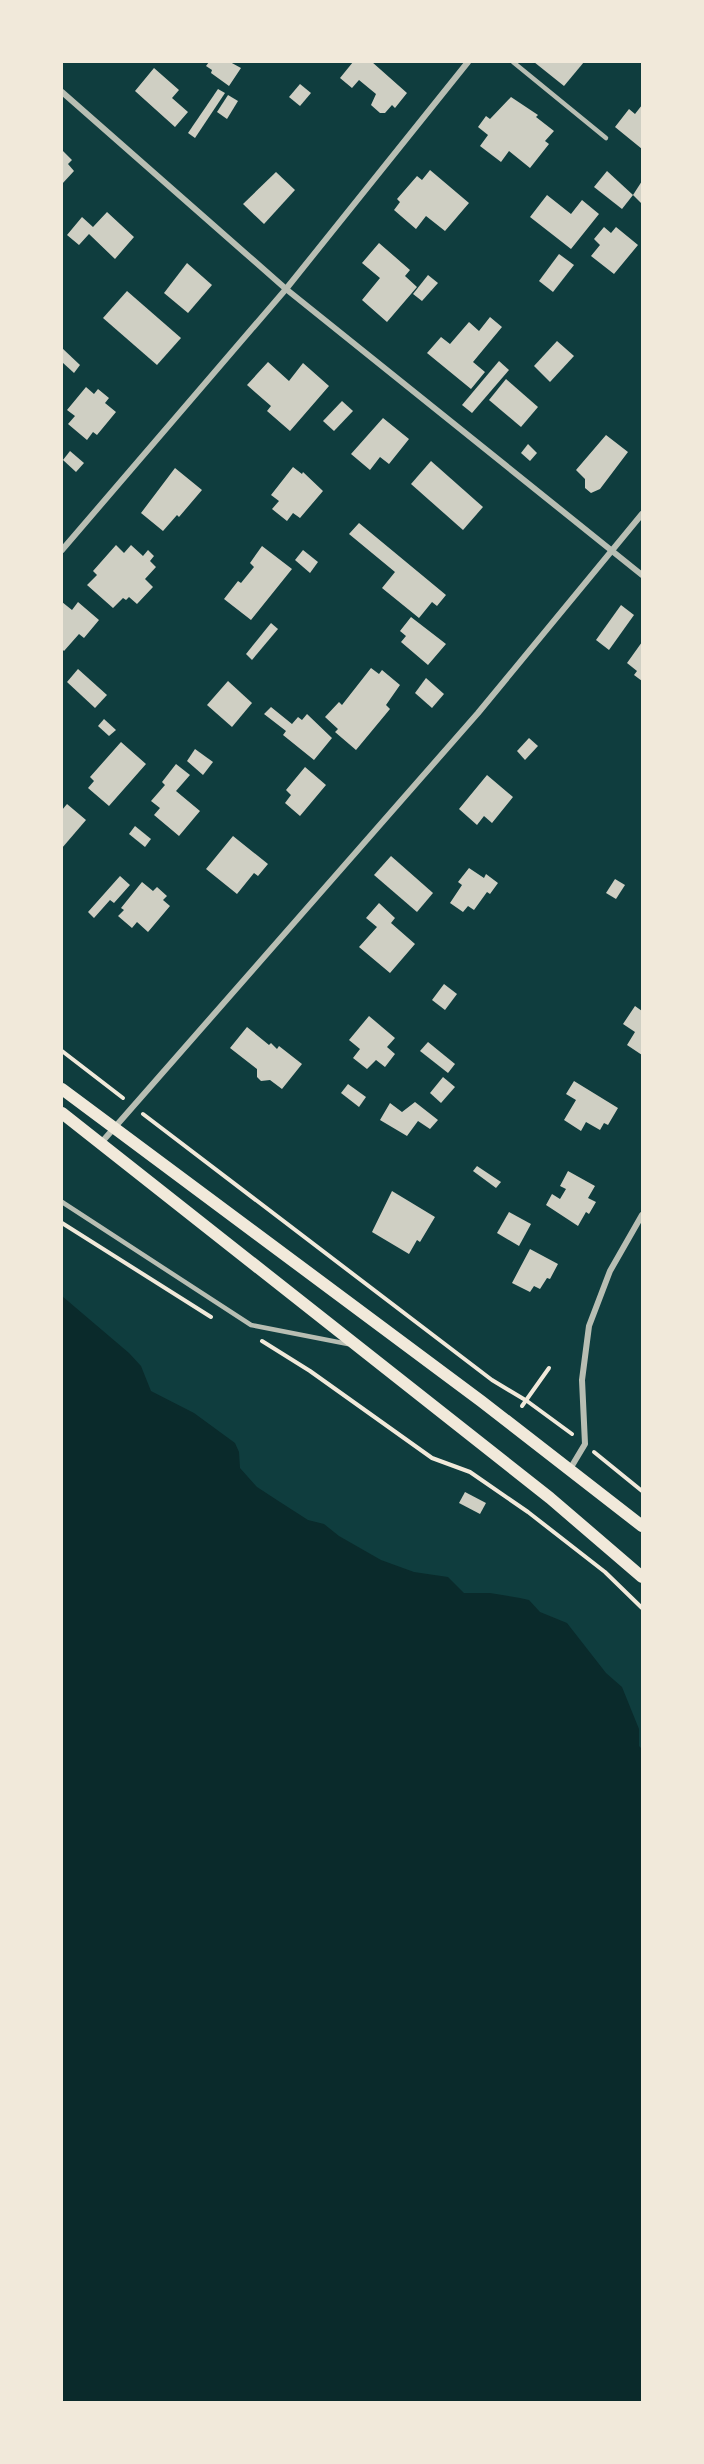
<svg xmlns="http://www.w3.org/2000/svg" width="704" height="2464" font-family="Overpass,sans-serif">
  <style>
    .water { fill: #0a2a2b }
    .building { fill: #cfcfc3 }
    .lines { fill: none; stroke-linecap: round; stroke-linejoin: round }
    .path { stroke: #f1e9da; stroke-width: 4 }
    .service { stroke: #b8beb3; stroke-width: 4.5 }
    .minor { stroke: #b8beb3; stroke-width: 6 }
    .secondary { stroke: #f1e9da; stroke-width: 12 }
  </style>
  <rect width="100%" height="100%" fill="#0f3d3e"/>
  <path class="water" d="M62,1296L129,1353L141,1366L151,1391L194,1413L235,1443L239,1452L240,1468L257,1487L280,1502L308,1520L324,1524L339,1536L381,1560L414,1572L448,1577L464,1593H490L520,1598L529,1600L540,1612L567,1623L606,1673L622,1687L639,1729V1746L642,1749V2402H62Z"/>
  <g class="building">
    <path d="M209,62H230L241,68L229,86L211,73L212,70L206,66Z"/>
    <path d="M353,62H372L407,93L395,108L392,105L385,113H380L371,105L376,94L359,80L352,88L340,78Z"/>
    <path d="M534,62H584L564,86Z"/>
    <path d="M154,68L179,90L172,98L188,112L175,127L135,91Z"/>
    <path d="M300,84L311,93L300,106L289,97Z"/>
    <path d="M218,89L225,93L195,138L188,133Z"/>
    <path d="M228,95L238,101L227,119L217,112Z"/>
    <path d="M511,97L538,115L536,117L554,131L545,141L549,144L530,168L509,151L501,162L480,146L488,135L478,127L486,116L490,119Z"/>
    <path d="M642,105V149L615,127L629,109L635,114Z"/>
    <path d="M62,150L72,160L68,164L74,171L62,184Z"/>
    <path d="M430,170L469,203L445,231L426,216L416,229L394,210L400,202L397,199L417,176L422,180Z"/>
    <path d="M607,171L633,195L622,209L594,187Z"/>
    <path d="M276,172L295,190L264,224L243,204Z"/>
    <path d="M642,181V204L633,195Z"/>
    <path d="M547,195L571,214L582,200L599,214L571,249L530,217Z"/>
    <path d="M107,212L134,237L115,259L89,234L79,245L67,235L82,217L93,227Z"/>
    <path d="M604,227L611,233L616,227L638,245L614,274L591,256L600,245L594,239Z"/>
    <path d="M379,243L410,270L405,276L417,287L387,322L362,300L380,278L362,263Z"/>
    <path d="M559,254L574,265L553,292L539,281Z"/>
    <path d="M187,263L212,285L188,313L164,293Z"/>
    <path d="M428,275L438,283L422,301L413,294Z"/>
    <path d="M127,291L181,338L157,365L103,318Z"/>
    <path d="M490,317L502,327L473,362L485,372L471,389L427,353L441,337L450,344L469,322L479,331Z"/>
    <path d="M557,341L574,356L550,382L534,366Z"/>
    <path d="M62,348L80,365L74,373L62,362Z"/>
    <path d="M499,361L509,370L472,413L462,405Z"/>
    <path d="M268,362L289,381L303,363L329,386L290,431L267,411L271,406L247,385Z"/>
    <path d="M506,379L538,407L521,427L489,400Z"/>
    <path d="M86,387L94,394L98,389L109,398L105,403L116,412L97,435L93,432L87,440L68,424L75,416L67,410Z"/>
    <path d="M342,401L353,411L334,431L323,421Z"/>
    <path d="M383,418L409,439L389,464L380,457L370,470L351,454Z"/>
    <path d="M606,435L628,452L600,489L591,493L585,488V479L576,470Z"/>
    <path d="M528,444L537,453L530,461L521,453Z"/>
    <path d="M70,451L84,463L76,472L63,460Z"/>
    <path d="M431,461L483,507L463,530L411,484Z"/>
    <path d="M293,467L302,474L303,472L323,491L300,518L293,513L287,521L272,509L279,501L271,495Z"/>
    <path d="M175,468L202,490L179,517L177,515L163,531L141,513Z"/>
    <path d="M359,523L446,595L437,606L432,602L419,618L382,588L395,572L349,534Z"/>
    <path d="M116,545L124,553L131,545L143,556L148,550L154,556L150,561L156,567L145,579L153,587L137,604L129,597L126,600L123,598L113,608L87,585L97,575L93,571Z"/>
    <path d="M262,546L292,569L251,620L224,599L238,581L241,583L254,567L250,563Z"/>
    <path d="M303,550L318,562L310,573L295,560Z"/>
    <path d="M62,602L72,610L78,602L99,620L84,638L79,634L64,651L62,649Z"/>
    <path d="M621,605L634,615L609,650L596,640Z"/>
    <path d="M411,617L446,644L428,665L401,642L406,636L400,631Z"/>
    <path d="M271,623L278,629L252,660L246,654Z"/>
    <path d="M642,642V681L634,675L637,671L627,663Z"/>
    <path d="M371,668L379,674L382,670L400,685L386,705L390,709L356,750L335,732L338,729L325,717L339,702L342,705Z"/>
    <path d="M78,669L107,695L95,708L67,682Z"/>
    <path d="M426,678L444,694L432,708L415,693Z"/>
    <path d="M228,681L252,703L232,727L207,705Z"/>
    <path d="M271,707L292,724L298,717L302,720L307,714L332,738L314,760L283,735L286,731L264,714Z"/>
    <path d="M104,719L116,730L109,736L98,726Z"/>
    <path d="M529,738L538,746L525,760L517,751Z"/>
    <path d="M121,742L146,764L109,806L88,788L94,781L90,777Z"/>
    <path d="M195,749L213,762L203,775L187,761Z"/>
    <path d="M176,764L190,775L176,791L200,811L179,836L154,815L160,808L151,801L165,785L162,782Z"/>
    <path d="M305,767L326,785L300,816L285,803L291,795L286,790Z"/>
    <path d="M487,775L513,797L492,823L484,816L477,825L459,809Z"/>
    <path d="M67,804L86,820L62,848V810Z"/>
    <path d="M135,826L151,839L145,847L129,834Z"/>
    <path d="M233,836L268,864L258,876L254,873L237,894L206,869Z"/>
    <path d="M391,856L433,893L417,912L374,875Z"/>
    <path d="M469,868L484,878L486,874L498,883L490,894L487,892L474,910L468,906L463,912L450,903L462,885L458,882Z"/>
    <path d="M120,876L130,885L114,903L110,900L94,918L88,912Z"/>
    <path d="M615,879L625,885L616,899L606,893Z"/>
    <path d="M142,882L153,891L157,887L167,896L163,900L170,906L148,932L137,922L132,928L118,916L124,910L121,908Z"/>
    <path d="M379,903L395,918L391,923L415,944L390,973L359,947L377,927L366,918Z"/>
    <path d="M444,984L457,994L445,1010L432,1000Z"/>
    <path d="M635,1006L642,1011V1055L627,1045L635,1032L623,1024Z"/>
    <path d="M369,1016L395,1038L387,1047L395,1054L385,1067L376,1060L367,1069L353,1058L360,1049L349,1040Z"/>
    <path d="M247,1027L269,1045L271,1043L277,1049L279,1046L302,1064L282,1089L270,1080L261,1081L257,1077V1069L230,1048Z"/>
    <path d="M428,1042L455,1064L448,1073L420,1051Z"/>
    <path d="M443,1077L455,1087L441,1103L430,1093Z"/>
    <path d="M574,1081L618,1108L608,1125L604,1123L600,1130L586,1122L581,1131L564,1120L576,1100L566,1094Z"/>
    <path d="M348,1084L366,1097L359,1107L341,1093Z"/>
    <path d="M415,1102L438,1120L430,1129L418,1121L407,1136L380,1120L390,1103L402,1112Z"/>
    <path d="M477,1166L501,1182L496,1188L473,1171Z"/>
    <path d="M568,1171L595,1186L588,1198L596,1202L589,1214L586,1212L578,1226L546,1205L552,1194L560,1199L566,1189L560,1186Z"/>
    <path d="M392,1191L435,1217L420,1242L417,1240L409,1254L372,1232Z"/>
    <path d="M509,1212L531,1224L519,1246L497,1233Z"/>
    <path d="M530,1249L558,1264L550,1279L547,1278L540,1289L534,1286L530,1292L512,1283Z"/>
    <path d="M465,1492L486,1503L480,1514L459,1503Z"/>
  </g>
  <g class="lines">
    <g class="path">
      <path d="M62,1051L123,1098"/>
      <path d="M143,1114L492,1380L527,1401L572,1434"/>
      <path d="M62,1223L211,1317"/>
      <path d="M262,1341L310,1371L432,1458L470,1472L528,1512L605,1572L642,1608"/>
      <path d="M522,1406L549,1368"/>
      <path d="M594,1452L642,1491"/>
    </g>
    <g class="service">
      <path d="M513,62L606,138"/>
      <path d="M62,1202L251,1325L348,1344"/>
    </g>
    <g class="minor">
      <path d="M62,92L286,289L642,575"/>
      <path d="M62,550L286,289L468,62"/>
      <path d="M101,1143L478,713L642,514"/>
      <path d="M570,1469L585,1444L582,1380L589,1326L610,1271L642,1215"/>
    </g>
    <g class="secondary">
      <path d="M62,1089L481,1401L642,1526"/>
      <path d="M62,1113L550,1498L642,1577"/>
    </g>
  </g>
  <rect width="704" height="2464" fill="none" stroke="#f1e9da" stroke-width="126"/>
</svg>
